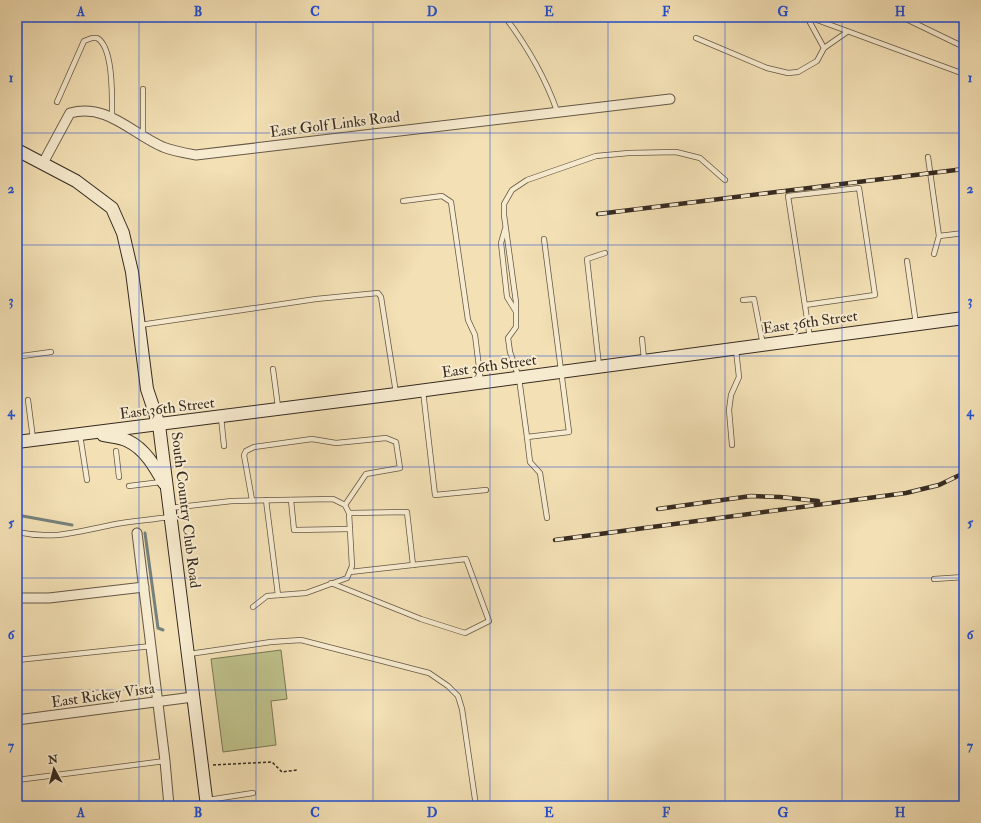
<svg xmlns="http://www.w3.org/2000/svg" width="981" height="823" font-family="'IM FELL Double Pica',serif">
  <style>
    .green { fill: #bec18b; stroke: #7a7656 }
    .lines { fill: none; stroke-linecap: round; stroke-linejoin: round }
    .stream { stroke: #76817c; stroke-width: 3 }
    .lane-casing { stroke: #655846; stroke-width: 6 }
    .street-casing { stroke: #655846; stroke-width: 11 }
    .secondary-casing { stroke: #362b21; stroke-width: 14 }
    .path { stroke: #362b21; stroke-width: 1.5; stroke-dasharray: 3 2; stroke-linecap: butt }
    .lane { stroke: #f7ebcf; stroke-width: 4.5 }
    .street { stroke: #f7ebcf; stroke-width: 9 }
    .secondary { stroke: #f7ebcf; stroke-width: 12 }
    .rail-casing { stroke: #362b21; stroke-width: 4.5 }
    .rail { stroke: #f7ebcf; stroke-width: 3; stroke-dasharray: 9; stroke-linecap: butt }
    .grid { fill: none; stroke: #1d4ed8; stroke-width: 1; stroke-opacity: 0.55 }
    .labels { text-anchor: middle; stroke-width: 4; stroke-linejoin: round; paint-order: stroke }
    .street-label { font-size: 15px; fill: #362b21; stroke: #f7ebcf }
    .neatline { fill: none; stroke: #1d4ed8; stroke-width: 1.5 }
    .grid-label { font-size: 13px; text-anchor: middle; font-weight: bold; fill: #1d4ed8 }
  </style>
  <rect width="100%" height="100%" fill="#f3e0b5"/>
  <filter id="stains"><feTurbulence type="fractalNoise" baseFrequency=".005" numOctaves="4"/><feColorMatrix values="0 0 0 0 .2 0 0 0 0 .09 0 0 0 0 .02 0 0 0 .5 -.17"/></filter>
  <radialGradient id="worn" r=".72"><stop offset=".6" stop-color="#630" stop-opacity="0"/><stop offset="1" stop-color="#630" stop-opacity=".3"/></radialGradient>
  <path class="green" d="M281,650L287,699L271,701L276,745L223,752L211,659Z"/>
  <g class="lines">
    <g class="stream">
      <path d="M17,515L72,525"/>
      <path d="M145,533L158,628L163,630"/>
    </g>
    <defs>
      <g id="lane">
        <path d="M505,17C527,46 545,77 557,111"/>
        <path d="M807,17L824,48"/>
        <path d="M809,17L964,74"/>
        <path d="M902,17L964,47"/>
        <path d="M696,38L767,68L788,73L798,72L817,61L824,48L847,32"/>
        <path d="M143,89V137"/>
        <path d="M57,102L84,41L92,38H97C114,47 112,100 112,118"/>
        <path d="M928,157L939,236L964,233"/>
        <path d="M403,201L442,196L451,202L468,320L475,335L481,383"/>
        <path d="M505,229L501,243L507,297L515,310"/>
        <path d="M544,239L569,432L527,437L519,378L510,352L508,338L516,327V302L504,215V204L512,190L527,180L596,156L629,153L676,152L700,158L725,180"/>
        <path d="M934,254L939,236"/>
        <path d="M907,261L916,324"/>
        <path d="M743,300L754,299L763,345"/>
        <path d="M805,305L875,295L859,188L788,196L810,338"/>
        <path d="M140,325L316,299L378,293L381,297L396,393"/>
        <path d="M642,339L644,359"/>
        <path d="M22,356L51,352"/>
        <path d="M599,366L587,259L605,253"/>
        <path d="M273,369L278,407"/>
        <path d="M423,391L435,495L486,490"/>
        <path d="M28,400L33,439"/>
        <path d="M221,417L224,446"/>
        <path d="M80,435L87,480"/>
        <path d="M527,437L530,462L540,473L547,518"/>
        <path d="M732,445L729,410L731,395L739,377L736,350"/>
        <path d="M116,451L119,477"/>
        <path d="M129,486L161,482"/>
        <path d="M252,500L244,455L246,451L254,447L312,439L336,443L386,438L396,442L400,468L366,474L345,505"/>
        <path d="M266,500L278,595"/>
        <path d="M291,500L294,530L350,529"/>
        <path d="M170,508L232,501L333,499L345,505L349,513L352,566L347,578L306,593L267,596L253,607"/>
        <path d="M349,513L407,512L413,565"/>
        <path d="M17,532C54,540 76,532 111,525C130,521 150,520 169,517"/>
        <path d="M934,579L964,577"/>
        <path d="M331,583L421,619L465,633L489,621L466,559L350,572"/>
        <path d="M189,654L271,642L301,640L429,673L448,686L458,696L462,709L476,806"/>
        <path d="M17,660L152,646"/>
        <path d="M17,780L165,761"/>
        <path d="M208,800L253,793"/>
      </g>
      <g id="street">
        <path d="M43,163L70,113C107,103 131,133 163,147C173,151 185,153 196,155L670,99"/>
        <path d="M137,533L165,761L169,806"/>
        <path d="M17,598H49L144,587"/>
        <path d="M17,720L193,697"/>
      </g>
      <g id="secondary">
        <path d="M17,150L76,181L112,208L123,233L132,272L147,389L159,425L207,806"/>
        <path d="M103,435C111,437 121,437 128,441C145,449 155,467 164,483"/>
        <path d="M17,442L396,394L964,318"/>
      </g>
    </defs>
    <use href="#lane" class="lane-casing"/>
    <use href="#street" class="street-casing"/>
    <use href="#secondary" class="secondary-casing"/>
    <path class="path" d="M213,765L272,762L282,772L297,770"/>
    <use href="#lane" class="lane"/>
    <use href="#street" class="street"/>
    <use href="#secondary" class="secondary"/>
    <defs>
      <g id="rail">
        <path d="M598,214L964,169"/>
        <path d="M658,509L751,496L780,497L818,501"/>
        <path d="M555,540L906,493L939,485L964,473"/>
      </g>
    </defs>
    <use href="#rail" class="rail-casing"/>
    <use href="#rail" class="rail"/>
  </g>
  <path class="grid" d="M139,17V806M256,17V806M373,17V806M490,17V806M608,17V806M725,17V806M842,17V806M17,133H964M17,245H964M17,356H964M17,467H964M17,578H964M17,690H964"/>
  <g class="labels">
    <g class="street-label">
      <text transform="translate(335 124) rotate(-7)" y="5">East Golf Links Road</text>
      <text transform="translate(810 322) rotate(-8)" y="5">East 36th Street</text>
      <text transform="translate(489 366) rotate(-8)" y="5">East 36th Street</text>
      <text transform="translate(167 408) rotate(-7)" y="5">East 36th Street</text>
      <text transform="translate(186 510) rotate(83)" y="5">South Country Club Road</text>
      <text transform="translate(103 695) rotate(-8)" y="5">East Rickey Vista</text>
    </g>
  </g>
  <rect width="981" height="823" fill="none" stroke="#f3e0b5" stroke-width="44"/>
  <g transform="translate(54 769) rotate(353)" stroke="#f7ebcf" stroke-width="3" paint-order="stroke">
  <path d="M0-3L7 15L0 10L-7 15Z" fill="#362b21"/>
  <text y="-6" font-size="11" font-weight="bold" text-anchor="middle" fill="#362b21">N</text>
  </g>
  <rect x="22" y="22" width="937" height="779" class="neatline"/>
  <g class="grid-label">
    <text x="81" y="16">A</text>
    <text x="198" y="16">B</text>
    <text x="315" y="16">C</text>
    <text x="432" y="16">D</text>
    <text x="549" y="16">E</text>
    <text x="666" y="16">F</text>
    <text x="783" y="16">G</text>
    <text x="900" y="16">H</text>
    <text x="11" y="82">1</text>
    <text x="970" y="82">1</text>
    <text x="11" y="193">2</text>
    <text x="970" y="193">2</text>
    <text x="11" y="305">3</text>
    <text x="970" y="305">3</text>
    <text x="11" y="416">4</text>
    <text x="970" y="416">4</text>
    <text x="11" y="527">5</text>
    <text x="970" y="527">5</text>
    <text x="11" y="639">6</text>
    <text x="970" y="639">6</text>
    <text x="11" y="750">7</text>
    <text x="970" y="750">7</text>
    <text x="81" y="817">A</text>
    <text x="198" y="817">B</text>
    <text x="315" y="817">C</text>
    <text x="432" y="817">D</text>
    <text x="549" y="817">E</text>
    <text x="666" y="817">F</text>
    <text x="783" y="817">G</text>
    <text x="900" y="817">H</text>
  </g>
  <rect width="100%" height="100%" filter="url(#stains)"/>
  <rect width="100%" height="100%" fill="url(#worn)"/>
</svg>
